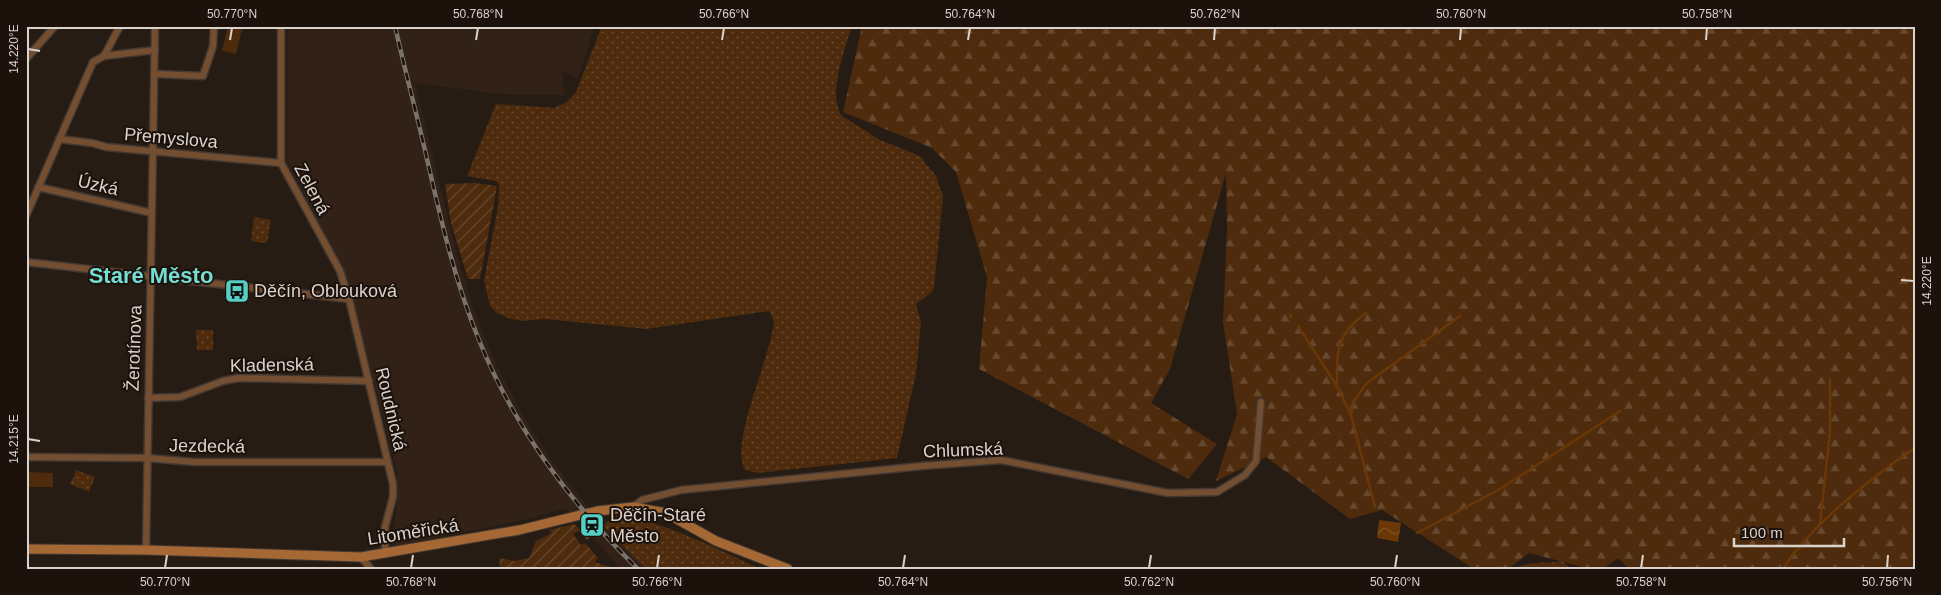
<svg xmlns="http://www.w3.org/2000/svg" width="1941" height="595" font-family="Helvetica,sans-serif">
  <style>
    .built { fill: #312116 }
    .grass { fill: url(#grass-dots) }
    .forest { fill: url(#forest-firs) }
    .garden { fill: url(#garden-furrows) }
    .pitch { fill: #4e2b0d }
    .water { fill: url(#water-waves) }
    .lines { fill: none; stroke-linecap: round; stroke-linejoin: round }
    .stream { stroke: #6a3806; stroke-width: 2.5 }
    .minor-casing { stroke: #433932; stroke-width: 9 }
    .secondary-casing { stroke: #433932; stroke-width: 11 }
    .minor { stroke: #744e30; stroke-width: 6 }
    .secondary { stroke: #a56835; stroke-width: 9 }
    .rail-casing { stroke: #7a726b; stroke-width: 4.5 }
    .rail { stroke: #1c120b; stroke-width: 2.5; stroke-dasharray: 8; stroke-linecap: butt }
    .ticks { fill: none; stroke: #d9d2cd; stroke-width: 2 }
    .labels { text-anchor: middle; stroke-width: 4; stroke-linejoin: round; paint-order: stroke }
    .street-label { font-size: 18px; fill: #d9d2cd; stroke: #1c120b }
    .poi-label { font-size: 18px; fill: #d9d2cd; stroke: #1c120b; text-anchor: start }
    .district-label { font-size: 22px; font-weight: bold; fill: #73ddd3; stroke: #1c120b }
    .neatline { fill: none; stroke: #d9d2cd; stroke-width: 2 }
    .ticks-label { font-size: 12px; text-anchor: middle; fill: #d9d2cd }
  </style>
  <defs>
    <pattern id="grass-dots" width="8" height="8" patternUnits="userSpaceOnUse" patternTransform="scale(1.25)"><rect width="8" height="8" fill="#4e2b0d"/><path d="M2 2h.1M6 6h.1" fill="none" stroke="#67492f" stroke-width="1.8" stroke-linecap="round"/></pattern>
    <pattern id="forest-firs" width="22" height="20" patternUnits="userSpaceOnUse" patternTransform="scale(1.25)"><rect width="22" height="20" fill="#4e2b0d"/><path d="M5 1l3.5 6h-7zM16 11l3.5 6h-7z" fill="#67492f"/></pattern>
    <pattern id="garden-furrows" width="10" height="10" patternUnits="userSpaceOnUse" patternTransform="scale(1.25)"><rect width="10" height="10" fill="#4e2b0d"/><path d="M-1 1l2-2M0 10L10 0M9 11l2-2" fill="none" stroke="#67492f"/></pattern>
    <pattern id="water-waves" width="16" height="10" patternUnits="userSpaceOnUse" patternTransform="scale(1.25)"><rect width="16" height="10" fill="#6a3806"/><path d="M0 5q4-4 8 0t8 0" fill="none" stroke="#7f5429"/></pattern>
  </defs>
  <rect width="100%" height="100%" fill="#261c14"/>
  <path class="built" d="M288,26H595L578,78L562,72L565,95L499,94L415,83L459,262L476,315L496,364L522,413L550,458L602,525L646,569H621L566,508L529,519L391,547L397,505V472L348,280L287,161Z"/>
  <g class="grass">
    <path d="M602,26H852C845,49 827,95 842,116L880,140L920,156L936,176L943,196L934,288L931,293L916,304L921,322L916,374L897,458L758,473L745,470C729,443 771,357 774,321L769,311L646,329L545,319L522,321L508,318L497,313L490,306L484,280L498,207L499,184L496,181L467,176L496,104L554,108L567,102L576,92Z"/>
    <path d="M254,217L271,220L267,243L251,241Z"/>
    <path d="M196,330H213V350H197Z"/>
    <path d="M76,470L95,477L89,492L70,484Z"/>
    <path d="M617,516C668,522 714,548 761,569H646L602,525Z"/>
    <path d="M1561,561L1567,564L1570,569H1513C1527,561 1546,564 1561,561Z"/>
  </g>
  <path class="forest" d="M862,26H1915V569H1629L1618,558L1603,569H1590L1529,553L1508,569H1474L1382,510L1350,519L1266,457L1216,481L1237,414L1223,322L1227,229L1226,173L1170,369L1151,403L1217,444L1188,479L979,369L987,277L956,172L932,148L843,112Z"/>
  <g class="garden">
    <path d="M475,183L497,186L480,279H468L451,223L445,184Z"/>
    <path d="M574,524L590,538L587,540L579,531L573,534L581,545L585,543L598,558L595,562L615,569H499L500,558L514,561L529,558L536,541L552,533L549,530Z"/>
  </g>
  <g class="pitch">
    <path d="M228,26H243L236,54L222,51Z"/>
    <path d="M26,472L53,473V487H26Z"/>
  </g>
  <path class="water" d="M1379,520L1401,523L1398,542L1377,538Z"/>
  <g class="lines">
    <g class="stream">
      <path d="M1290,315L1291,317"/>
      <path d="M1298,326L1337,386L1351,415L1375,507"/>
      <path d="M1337,385C1337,349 1336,335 1366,313"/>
      <path d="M1351,415L1353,402L1367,383L1460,316"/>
      <path d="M1820,524L1830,432V379"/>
      <path d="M1417,533L1500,489L1620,411"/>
      <path d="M1783,569C1809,527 1873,476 1915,448"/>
    </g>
    <defs>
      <g id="minor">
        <path d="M281,26V163L340,271L349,299L393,484V497L385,527V554"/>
        <path d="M104,56L155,50"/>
        <path d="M26,59L55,26"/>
        <path d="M155,74L203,76L213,46L214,26"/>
        <path d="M59,139L92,143L106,147L281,163"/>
        <path d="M38,187L152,213"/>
        <path d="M26,216L93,62L104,56L120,26"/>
        <path d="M26,262L349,299"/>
        <path d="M148,398L180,397L223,381L238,378L369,381"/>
        <path d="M26,457L147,458L194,462H388"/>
        <path d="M633,507L642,500L681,490L922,466L1001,460L1168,493L1217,492L1245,475L1256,461L1261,402"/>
        <path d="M146,550L155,26"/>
        <path d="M361,557L371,569"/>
      </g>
      <path id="secondary" d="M26,549L146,550L361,557L519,530L597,511L633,507L666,513L716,541L788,569"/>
    </defs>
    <use href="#minor" class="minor-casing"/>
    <use href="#secondary" class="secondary-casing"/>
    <use href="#minor" class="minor"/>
    <use href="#secondary" class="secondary"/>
    <defs>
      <path id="rail" d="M395,26C405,71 417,115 427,159C441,220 455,282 479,340C514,427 571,504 638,569"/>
    </defs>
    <use href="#rail" class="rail-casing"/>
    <use href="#rail" class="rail"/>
  </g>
  <path class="ticks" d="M230,40L232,28M476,40L478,28M722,40L724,28M968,40L970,28M1214,40L1215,28M1460,40L1461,28M1706,40L1707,28M28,49L40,51M1901,280L1914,281M28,439L40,441M165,568L167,555M411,568L413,555M657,568L659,555M903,568L905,555M1149,568L1151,555M1395,568L1397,555M1641,568L1643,555M1887,568L1888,555"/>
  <defs>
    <symbol id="bus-square" viewBox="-11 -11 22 22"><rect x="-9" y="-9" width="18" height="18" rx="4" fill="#56cec4" stroke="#1c120b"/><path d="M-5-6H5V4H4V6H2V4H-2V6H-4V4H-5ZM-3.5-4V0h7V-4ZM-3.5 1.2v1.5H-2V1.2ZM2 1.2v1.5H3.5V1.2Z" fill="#111"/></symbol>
    <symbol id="station-square" viewBox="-11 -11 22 22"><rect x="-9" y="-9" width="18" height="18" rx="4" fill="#56cec4" stroke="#1c120b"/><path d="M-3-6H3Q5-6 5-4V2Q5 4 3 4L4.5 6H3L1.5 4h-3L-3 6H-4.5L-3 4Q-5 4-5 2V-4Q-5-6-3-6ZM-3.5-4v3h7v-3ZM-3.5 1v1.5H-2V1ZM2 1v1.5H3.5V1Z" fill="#111"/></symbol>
  </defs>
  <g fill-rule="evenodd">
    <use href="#bus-square" x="223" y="277" width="28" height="28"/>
    <use href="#station-square" x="578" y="511" width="28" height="28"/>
  </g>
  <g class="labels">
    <g class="street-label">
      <text transform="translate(171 138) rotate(5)" y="6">Přemyslova</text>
      <text transform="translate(98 185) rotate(13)" y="6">Úzká</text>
      <text transform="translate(312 189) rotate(62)" y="6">Zelená</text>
      <text transform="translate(134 348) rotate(-88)" y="6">Žerotínova</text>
      <text transform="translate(272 365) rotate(-1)" y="6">Kladenská</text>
      <text transform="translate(391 409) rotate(77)" y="6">Roudnická</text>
      <text transform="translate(207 446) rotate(1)" y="6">Jezdecká</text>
      <text transform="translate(963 450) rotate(-2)" y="6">Chlumská</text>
      <text transform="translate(413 532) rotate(-9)" y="6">Litoměřická</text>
    </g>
    <g class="poi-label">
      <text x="254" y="297">Děčín, Oblouková</text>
      <text x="610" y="521">Děčín-Staré<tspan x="610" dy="21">Město</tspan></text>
    </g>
    <g class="district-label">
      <text x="151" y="283">Staré Město</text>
    </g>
  </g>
  <rect width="1941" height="595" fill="none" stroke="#1c120b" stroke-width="55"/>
  <path d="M1734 538v8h110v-8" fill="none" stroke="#d9d2cd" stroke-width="2.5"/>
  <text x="1741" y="538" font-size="15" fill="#d9d2cd" stroke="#1c120b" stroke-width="4" paint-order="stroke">100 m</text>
  <rect x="28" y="28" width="1886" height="540" class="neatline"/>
  <g class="ticks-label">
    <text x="232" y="18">50.770°N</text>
    <text x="478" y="18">50.768°N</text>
    <text x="724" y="18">50.766°N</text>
    <text x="970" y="18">50.764°N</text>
    <text x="1215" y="18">50.762°N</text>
    <text x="1461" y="18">50.760°N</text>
    <text x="1707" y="18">50.758°N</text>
    <text transform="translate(14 49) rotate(-90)" y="4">14.220°E</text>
    <text transform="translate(1927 281) rotate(-90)" y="4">14.220°E</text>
    <text transform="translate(14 439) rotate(-90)" y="4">14.215°E</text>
    <text x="165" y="586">50.770°N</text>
    <text x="411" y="586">50.768°N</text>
    <text x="657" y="586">50.766°N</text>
    <text x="903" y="586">50.764°N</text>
    <text x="1149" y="586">50.762°N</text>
    <text x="1395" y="586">50.760°N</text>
    <text x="1641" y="586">50.758°N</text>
    <text x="1887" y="586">50.756°N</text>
  </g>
</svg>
